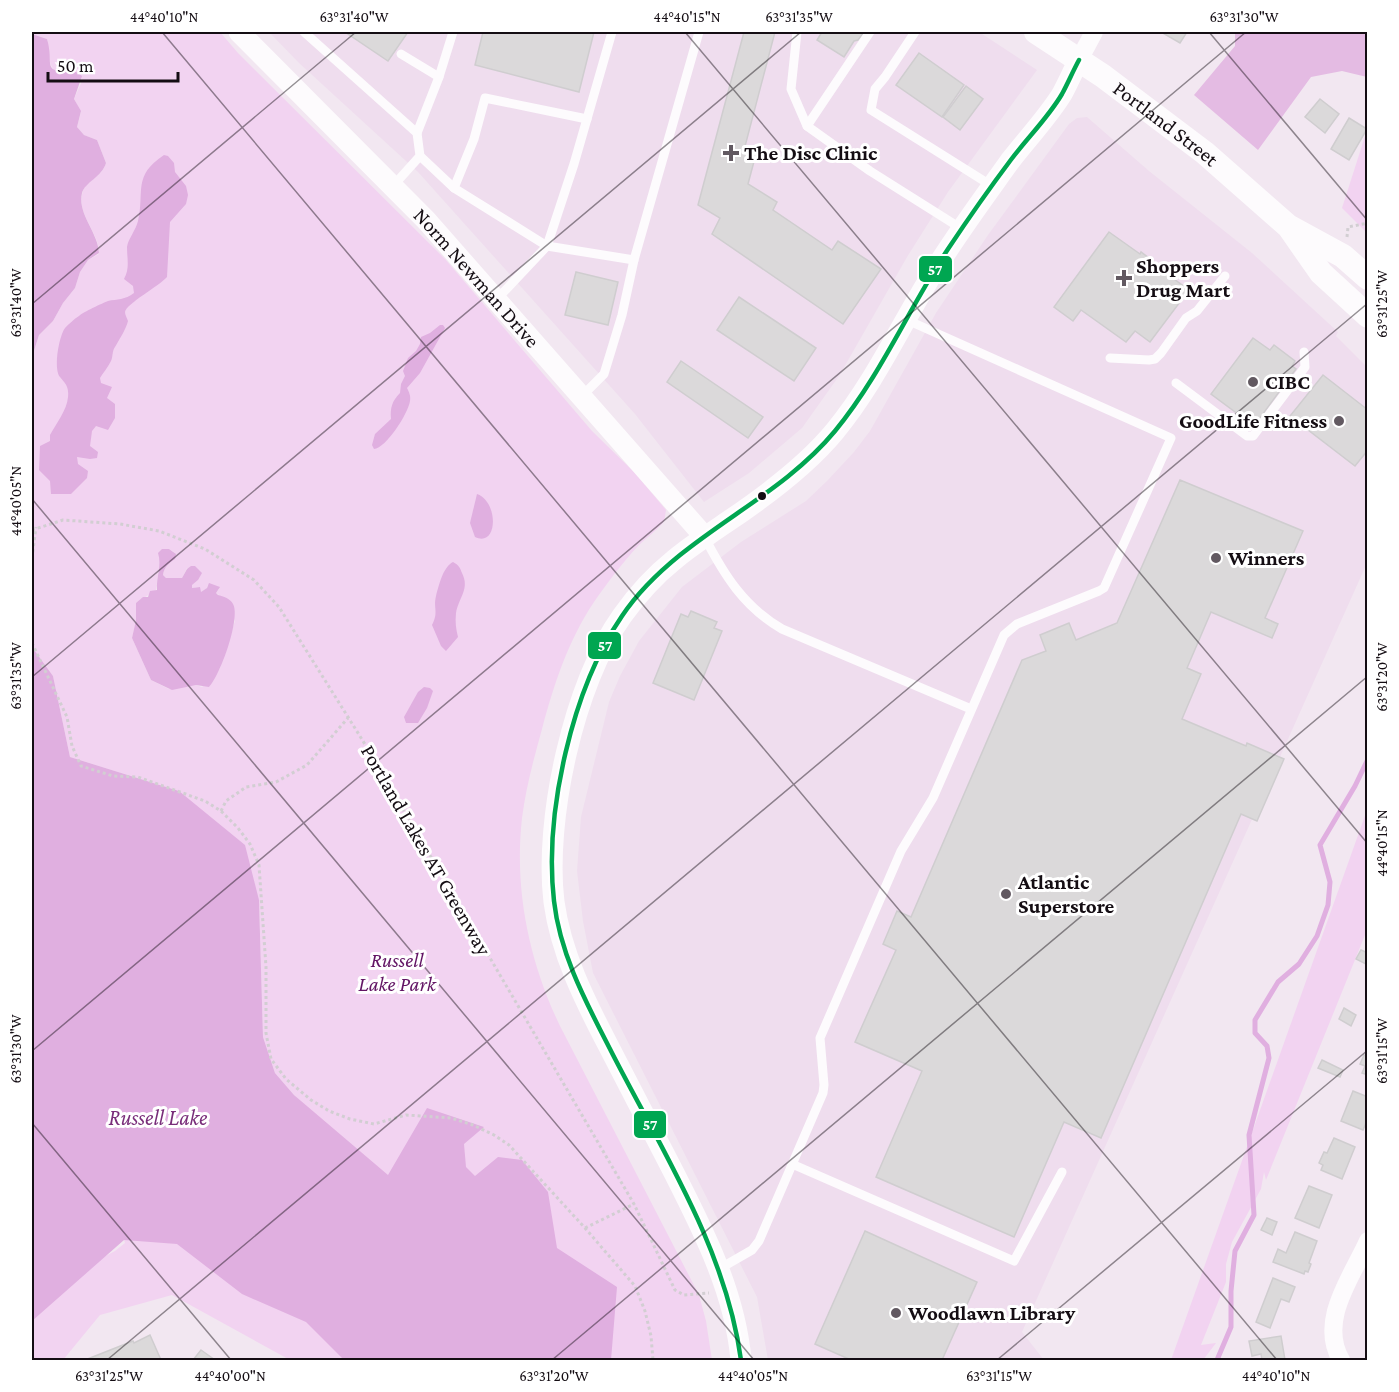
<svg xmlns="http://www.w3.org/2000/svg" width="1399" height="1392" font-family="'Crimson Pro',serif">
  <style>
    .built { fill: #efddee }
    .green { fill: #f2d3f1; fill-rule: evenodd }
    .forest { fill: #e4bbe3 }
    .water { fill: #e0afe0 }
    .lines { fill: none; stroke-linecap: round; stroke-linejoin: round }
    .stream { stroke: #e0afe0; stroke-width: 5 }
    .building { fill: #dbd9da; stroke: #cfcdcf; stroke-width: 1.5 }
    .path { stroke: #d2ced2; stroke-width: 3; stroke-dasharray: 3 3; stroke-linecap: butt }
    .service { stroke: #fdfbfd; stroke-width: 9 }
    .minor { stroke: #fdfbfd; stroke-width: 18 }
    .tertiary { stroke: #fdfbfd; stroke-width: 21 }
    .secondary { stroke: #fdfbfd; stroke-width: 24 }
    .bus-1-casing { stroke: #fff; stroke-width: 9 }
    .bus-1 { stroke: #00a651; stroke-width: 4.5 }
    .ticks { fill: none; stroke: #140d13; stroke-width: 1.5; stroke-opacity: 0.45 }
    .poi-dot { fill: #625961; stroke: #fff; stroke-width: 2 }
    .bus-dot { fill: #140d13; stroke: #fff; stroke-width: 2 }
    .labels { text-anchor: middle; stroke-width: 6; stroke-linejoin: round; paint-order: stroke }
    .street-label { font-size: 21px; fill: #140d13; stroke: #fff }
    .poi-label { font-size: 21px; font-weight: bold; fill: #140d13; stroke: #fff; text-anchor: start }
    .park-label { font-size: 21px; font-style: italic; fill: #621464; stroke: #fff }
    .water-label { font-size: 22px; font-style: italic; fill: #792d7a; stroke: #fff }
    .line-badge { stroke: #fff; stroke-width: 2 }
    .badge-label { font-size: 16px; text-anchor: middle; font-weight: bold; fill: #fff }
    .neatline { fill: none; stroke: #140d13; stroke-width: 2 }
    .ticks-label { font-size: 15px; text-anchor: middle; fill: #140d13 }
  </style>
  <rect width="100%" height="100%" fill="#f2e7f1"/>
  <g class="built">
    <path d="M269,32H979L1037,70L948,192L907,257L839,376L802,428L749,473L704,502L635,414L418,172L299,63Z"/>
    <path d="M1087,117L1149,171L1252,253L1338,332L1336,336L1367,367V563L1022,1332L1044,1360H768L757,1297L593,973L583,921L577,871L581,817L609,702L620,676L639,641L682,587L741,542L806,501L827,481L854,452L870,431L936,313L988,235L1069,124L1077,118Z"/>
  </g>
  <g class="green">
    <path d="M32,32H220L238,53L445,259L592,431L634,472L666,510C665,515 665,520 663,523C656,531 646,538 639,545C622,563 608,582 594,602C568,641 554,684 542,729C534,758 526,787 522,818C514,890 529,961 560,1026L699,1295L706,1321L712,1360H587L294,1095L275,1073L263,1037L259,900L179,791L70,757L53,676L32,647V357L39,335L53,321L63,303L75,288L80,272L88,260L99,254C100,233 75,213 83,191C87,180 101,178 106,163L97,140L84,135L77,127L81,112L74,99L82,81L79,73C73,71 66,74 60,73C46,70 50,49 47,39L32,34ZM169,549L175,553C172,561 164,566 163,575L166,578H182L187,568L198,580L192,585V588L199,587L200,593L207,588L208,585L219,589L216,593L225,599L235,621L220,668L202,687L196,685L169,689L151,680L132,638L136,620V603L156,590L160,560Z"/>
    <path d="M1367,130V233L1342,208Z"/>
    <path d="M1367,810V930L1266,1180L1264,1172L1261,1189L1232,1242L1226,1264V1282L1201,1345L1216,1343L1203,1360H1171Z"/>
    <path d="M170,1239L370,1360H290L172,1295L100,1315L63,1360H32V1318L100,1259L115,1251L125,1243L124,1240Z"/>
  </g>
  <path class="forest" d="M1235,32H1367V77L1342,71L1311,77L1258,150L1194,95L1235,46Z"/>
  <g class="water">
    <path d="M32,34L47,39C55,66 39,72 76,72L82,76L74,99L81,111L77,127L84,135L97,140L106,163C102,177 85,182 82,193C77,214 98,232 99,253L88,260L80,272L75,288L63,303L53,321L39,335L32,357Z"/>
    <path d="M164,155L168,156L174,163L175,172L186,186L188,195L186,204L170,222L167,277C159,286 126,304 125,312C125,315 127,318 128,321C126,329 119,340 115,347C112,351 113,357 111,361C108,367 103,373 100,378L101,383L112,387L107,398L115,404V418L108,430L96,426L92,431L90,446L98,452L97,458L90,459L77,457L78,464L88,471L87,478L71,494H51L50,481L39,470L40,446L50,441V435C56,424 67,410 68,397C69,387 66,384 60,377C53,369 59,336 65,328C69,324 74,319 79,316C83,312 103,303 108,301C117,299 125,300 134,293L133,286L124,279C130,268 127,259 127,247C128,239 136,230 138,221C145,192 132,176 164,155Z"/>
    <path d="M440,325H443L445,328L420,373L407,388C409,392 411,396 410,401C408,414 386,448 374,449L372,445L375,434L391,419C390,408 392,401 400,393L401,384L405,376L403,371L408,358L416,351L420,344L421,337L430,333Z"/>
    <path d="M477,494C499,502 498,548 475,537L470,523Z"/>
    <path d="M162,549H169L176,554L175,559C169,563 164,567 163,575L166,578H182L187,569L191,566H195L202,573L198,580L192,585V588L200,587L201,592L207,588L209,583L220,587L216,593L218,595C223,596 231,599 233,604C241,618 220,676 209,687L196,685L172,690L151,680L132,638L136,620V603L143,597H148L150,591L157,590C156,578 162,565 158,553Z"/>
    <path d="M453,562C459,565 460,568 462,573C470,589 459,597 456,613C455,622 456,629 458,637L446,651L441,646L432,625C439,612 433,608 436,596C439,585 443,567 453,562Z"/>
    <path d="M32,647L53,676L70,757L179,791L245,845L259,900L263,1037L275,1073L294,1095L388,1175L427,1108L484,1127L464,1144L466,1167L475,1176L498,1157L522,1160L548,1192L557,1248L617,1287L611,1360H344L306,1322L242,1294L177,1244L124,1240L32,1321Z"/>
    <path d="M424,687L430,688L433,691L427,708L418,723H406L404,717L418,692Z"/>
  </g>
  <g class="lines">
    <path class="stream" d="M1217,1360L1231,1327V1291L1235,1251L1254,1215L1249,1135L1269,1058L1267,1046L1255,1033V1020L1278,982L1299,964L1317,936L1328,905L1330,882L1320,845L1355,786L1368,759"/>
  </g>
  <g class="building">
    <path d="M345,32H408L388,61Z"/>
    <path d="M483,32H594L579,92L475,65Z"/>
    <path d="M744,32H775L744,150L756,154L748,184L777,202L773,210L832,250L838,241L881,269L843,324L712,234L720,218L698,205Z"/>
    <path d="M822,32H864L858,40L854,41L844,57L817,40Z"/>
    <path d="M1161,32H1187L1180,43Z"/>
    <path d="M919,53L964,85L942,117L896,85Z"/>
    <path d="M966,86L983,99L960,130L943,117Z"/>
    <path d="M1320,99L1339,114L1325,133L1305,117Z"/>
    <path d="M1349,118L1367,129L1349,160L1331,149Z"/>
    <path d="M1109,232L1140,254L1141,252L1157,264L1156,266L1189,290L1150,342L1135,331L1126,342L1081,310L1073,321L1054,307Z"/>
    <path d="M576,272L618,282L608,325L565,315Z"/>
    <path d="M739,297L816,348L794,381L717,330Z"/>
    <path d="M1253,338L1270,350L1274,345L1295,361L1292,366L1296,369L1254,426L1211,394Z"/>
    <path d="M681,361L763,417L748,438L667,382Z"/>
    <path d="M1323,375L1368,410V450L1355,466L1290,416Z"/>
    <path d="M1180,480L1303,531L1265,618L1278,624L1272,638L1211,612L1187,668L1201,674L1182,719L1246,746L1247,743L1284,759L1257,821L1241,814L1101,1138L1064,1122L1014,1237L876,1177L922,1071L855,1042L896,950L883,944L897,911L911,917L1022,660L1046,651L1040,635L1069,623L1076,640L1117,623Z"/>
    <path d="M691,611L717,622L714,628L722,631L694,700L653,683L681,614L688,617Z"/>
    <path d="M1361,950L1368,953V965L1356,959Z"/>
    <path d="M1344,1008L1356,1015L1351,1026L1339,1019Z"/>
    <path d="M1364,1055L1368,1057V1075L1362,1073L1365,1066L1360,1064Z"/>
    <path d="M1322,1060L1343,1070L1340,1077L1318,1068Z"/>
    <path d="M1353,1091L1368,1097V1118L1363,1130L1341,1121Z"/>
    <path d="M1334,1138L1355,1147L1342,1179L1321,1170L1323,1165L1319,1163L1324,1152L1327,1153Z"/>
    <path d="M1309,1186L1332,1195L1319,1228L1295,1218Z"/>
    <path d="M1267,1218L1277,1222L1272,1235L1261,1230Z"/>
    <path d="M865,1231L977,1282L942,1360H851L815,1344Z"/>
    <path d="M1295,1232L1317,1241L1309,1263L1311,1264L1308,1272L1305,1271L1304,1274L1273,1262L1278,1249L1286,1253Z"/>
    <path d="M1273,1278L1295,1287L1289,1302L1281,1299L1270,1328L1256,1322Z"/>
    <path d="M150,1335L161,1360H85L133,1341L134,1343Z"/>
    <path d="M1281,1336L1285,1360H1262L1261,1354L1252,1356L1249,1341Z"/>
    <path d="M201,1350L215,1360H193Z"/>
  </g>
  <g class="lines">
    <g class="path">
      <path d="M1347,237L1348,227L1368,223"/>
      <path d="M32,530L63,520L120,524L159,531L205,549L254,580L279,607L363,741L634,1204L675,1290L684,1295L709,1293"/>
      <path d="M32,558L36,527"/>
      <path d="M32,643L67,717L72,746L81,766L113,776L138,777L205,801L221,811L238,828L250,844L259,865L266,967V1033L271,1059L286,1079L311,1100L329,1111L350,1119L374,1124L406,1115L451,1118L473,1125L494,1135L509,1145L585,1228L635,1286L645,1311L651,1336L653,1360"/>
      <path d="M221,811L226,801L246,787L276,782L307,765L348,718"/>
      <path d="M585,1228L634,1204"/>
    </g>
    <g class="service">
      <path d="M304,32L417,133L420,156L393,186"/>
      <path d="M797,32L791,89L807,126L870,171L962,229"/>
      <path d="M915,32L885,77L875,89L871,110L992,186"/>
      <path d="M401,54L439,77"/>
      <path d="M587,119L485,98L474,139L454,188L547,246L634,260L699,32"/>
      <path d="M807,126L870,32"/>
      <path d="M417,133L439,77L453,32"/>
      <path d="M420,156L454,188"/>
      <path d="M497,299L547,246L574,164L612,32"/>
      <path d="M1110,358L1149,360L1155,359L1161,353L1186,318L1197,311L1225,276"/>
      <path d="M1176,383L1247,436H1253L1305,367L1304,352"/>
      <path d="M582,396L604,374L622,315L634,260"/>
      <path d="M704,536C724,575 744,607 782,629L971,709"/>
      <path d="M792,1164L1014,1261L1062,1172"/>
      <path d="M719,1269L752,1250L759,1241L823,1093L824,1085L820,1038L901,851L933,798L1004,635L1017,624L1099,591L1104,588L1171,438L907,320"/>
    </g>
    <g class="minor">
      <path d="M1079,60L1094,32"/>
      <path d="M1341,1360C1318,1320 1352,1277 1368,1241"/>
    </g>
    <g class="tertiary">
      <path id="s1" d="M239,32L426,220L704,536"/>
      <path d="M741,1360C735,1291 702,1228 671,1167C650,1126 629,1086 608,1045C584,999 561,953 554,902C544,820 574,683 622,616C637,595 654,576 674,560C690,546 707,536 724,524C760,500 808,464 835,431C876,381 902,322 936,268C959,231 985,196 1010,161C1027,139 1047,118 1062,94C1068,83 1073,71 1079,60"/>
    </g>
    <g class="secondary">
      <path id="s2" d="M1036,32L1103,76L1205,153L1288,226L1343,256L1368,278"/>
      <path d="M1291,230L1321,273L1368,316"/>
    </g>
    <defs>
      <path id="bus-1" d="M741,1360C726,1249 661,1149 611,1051C587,1004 560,955 554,901C544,813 572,689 622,616C638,592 659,572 680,555C732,513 792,483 835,431C881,375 909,308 948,249C968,219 989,189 1010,161C1027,138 1048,118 1062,94C1068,83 1073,71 1079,60"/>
    </defs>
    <use href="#bus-1" class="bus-1-casing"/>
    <use href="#bus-1" class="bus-1"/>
  </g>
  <path class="ticks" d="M162,32L1277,1360M685,32L1368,844M1209,32L1368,221M32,304L356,32M32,499L754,1360M32,677L801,32M32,1051L1246,32M32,1123L231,1360M107,1360L1368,303M552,1360L1368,676M997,1360L1368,1050"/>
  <g class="poi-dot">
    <path d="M728 144h6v6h6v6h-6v6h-6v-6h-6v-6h6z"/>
    <path d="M1121 269h6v6h6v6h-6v6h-6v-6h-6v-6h6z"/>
    <circle cx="1253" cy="382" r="6"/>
    <circle cx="1339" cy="421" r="6"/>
    <circle cx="1216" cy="558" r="6"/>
    <circle cx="1006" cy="894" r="6"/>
    <circle cx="896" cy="1313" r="6"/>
  </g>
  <circle class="bus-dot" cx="762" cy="496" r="5"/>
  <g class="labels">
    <g class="street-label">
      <text dy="7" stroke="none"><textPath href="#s2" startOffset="159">Portland Street</textPath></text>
      <text dy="7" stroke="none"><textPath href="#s1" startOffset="342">Norm Newman Drive</textPath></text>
      <text transform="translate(426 850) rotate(60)" y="7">Portland Lakes AT Greenway</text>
    </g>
    <g class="poi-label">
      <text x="744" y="160">The Disc Clinic</text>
      <text x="1136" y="273">Shoppers<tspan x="1136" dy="24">Drug Mart</tspan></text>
      <text x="1265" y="389">CIBC</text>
      <text x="1327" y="428" text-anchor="end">GoodLife Fitness</text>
      <text x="1228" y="565">Winners</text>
      <text x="1018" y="889">Atlantic<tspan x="1018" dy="24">Superstore</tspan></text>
      <text x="908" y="1320">Woodlawn Library</text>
    </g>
    <g class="park-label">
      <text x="397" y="967">Russell<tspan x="397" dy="24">Lake Park</tspan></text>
    </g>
    <g class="water-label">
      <text x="158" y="1125">Russell Lake</text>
    </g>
  </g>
  <g class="line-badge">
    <rect x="918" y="255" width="35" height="28" rx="6" fill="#00a651"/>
    <rect x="587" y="631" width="35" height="29" rx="6" fill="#00a651"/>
    <rect x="633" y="1110" width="34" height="29" rx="6" fill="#00a651"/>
  </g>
  <g class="badge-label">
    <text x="935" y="275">57</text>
    <text x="605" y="651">57</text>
    <text x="650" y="1130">57</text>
  </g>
  <rect width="1399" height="1392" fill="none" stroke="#ffffff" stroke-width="66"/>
  <path d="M48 72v9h130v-9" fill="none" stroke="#140d13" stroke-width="3"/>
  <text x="57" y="72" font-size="18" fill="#140d13" stroke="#ffffff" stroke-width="4.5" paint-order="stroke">50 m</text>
  <rect x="33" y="33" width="1333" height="1326" class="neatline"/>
  <g class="ticks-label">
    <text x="164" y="22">44°40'10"N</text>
    <text x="354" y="22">63°31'40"W</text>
    <text x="687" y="22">44°40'15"N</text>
    <text x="799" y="22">63°31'35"W</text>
    <text x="1244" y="22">63°31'30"W</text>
    <text transform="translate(16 303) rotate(-90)" y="5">63°31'40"W</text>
    <text transform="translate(1382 304) rotate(-90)" y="5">63°31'25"W</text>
    <text transform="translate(16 501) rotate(-90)" y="5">44°40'05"N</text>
    <text transform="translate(16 676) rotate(-90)" y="5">63°31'35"W</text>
    <text transform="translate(1382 677) rotate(-90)" y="5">63°31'20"W</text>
    <text transform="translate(1382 843) rotate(-90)" y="5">44°40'15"N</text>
    <text transform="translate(16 1049) rotate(-90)" y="5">63°31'30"W</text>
    <text transform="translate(1382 1051) rotate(-90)" y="5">63°31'15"W</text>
    <text x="109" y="1381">63°31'25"W</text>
    <text x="230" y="1381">44°40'00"N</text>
    <text x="554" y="1381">63°31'20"W</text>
    <text x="753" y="1381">44°40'05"N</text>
    <text x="999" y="1381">63°31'15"W</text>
    <text x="1276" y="1381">44°40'10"N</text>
  </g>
</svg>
